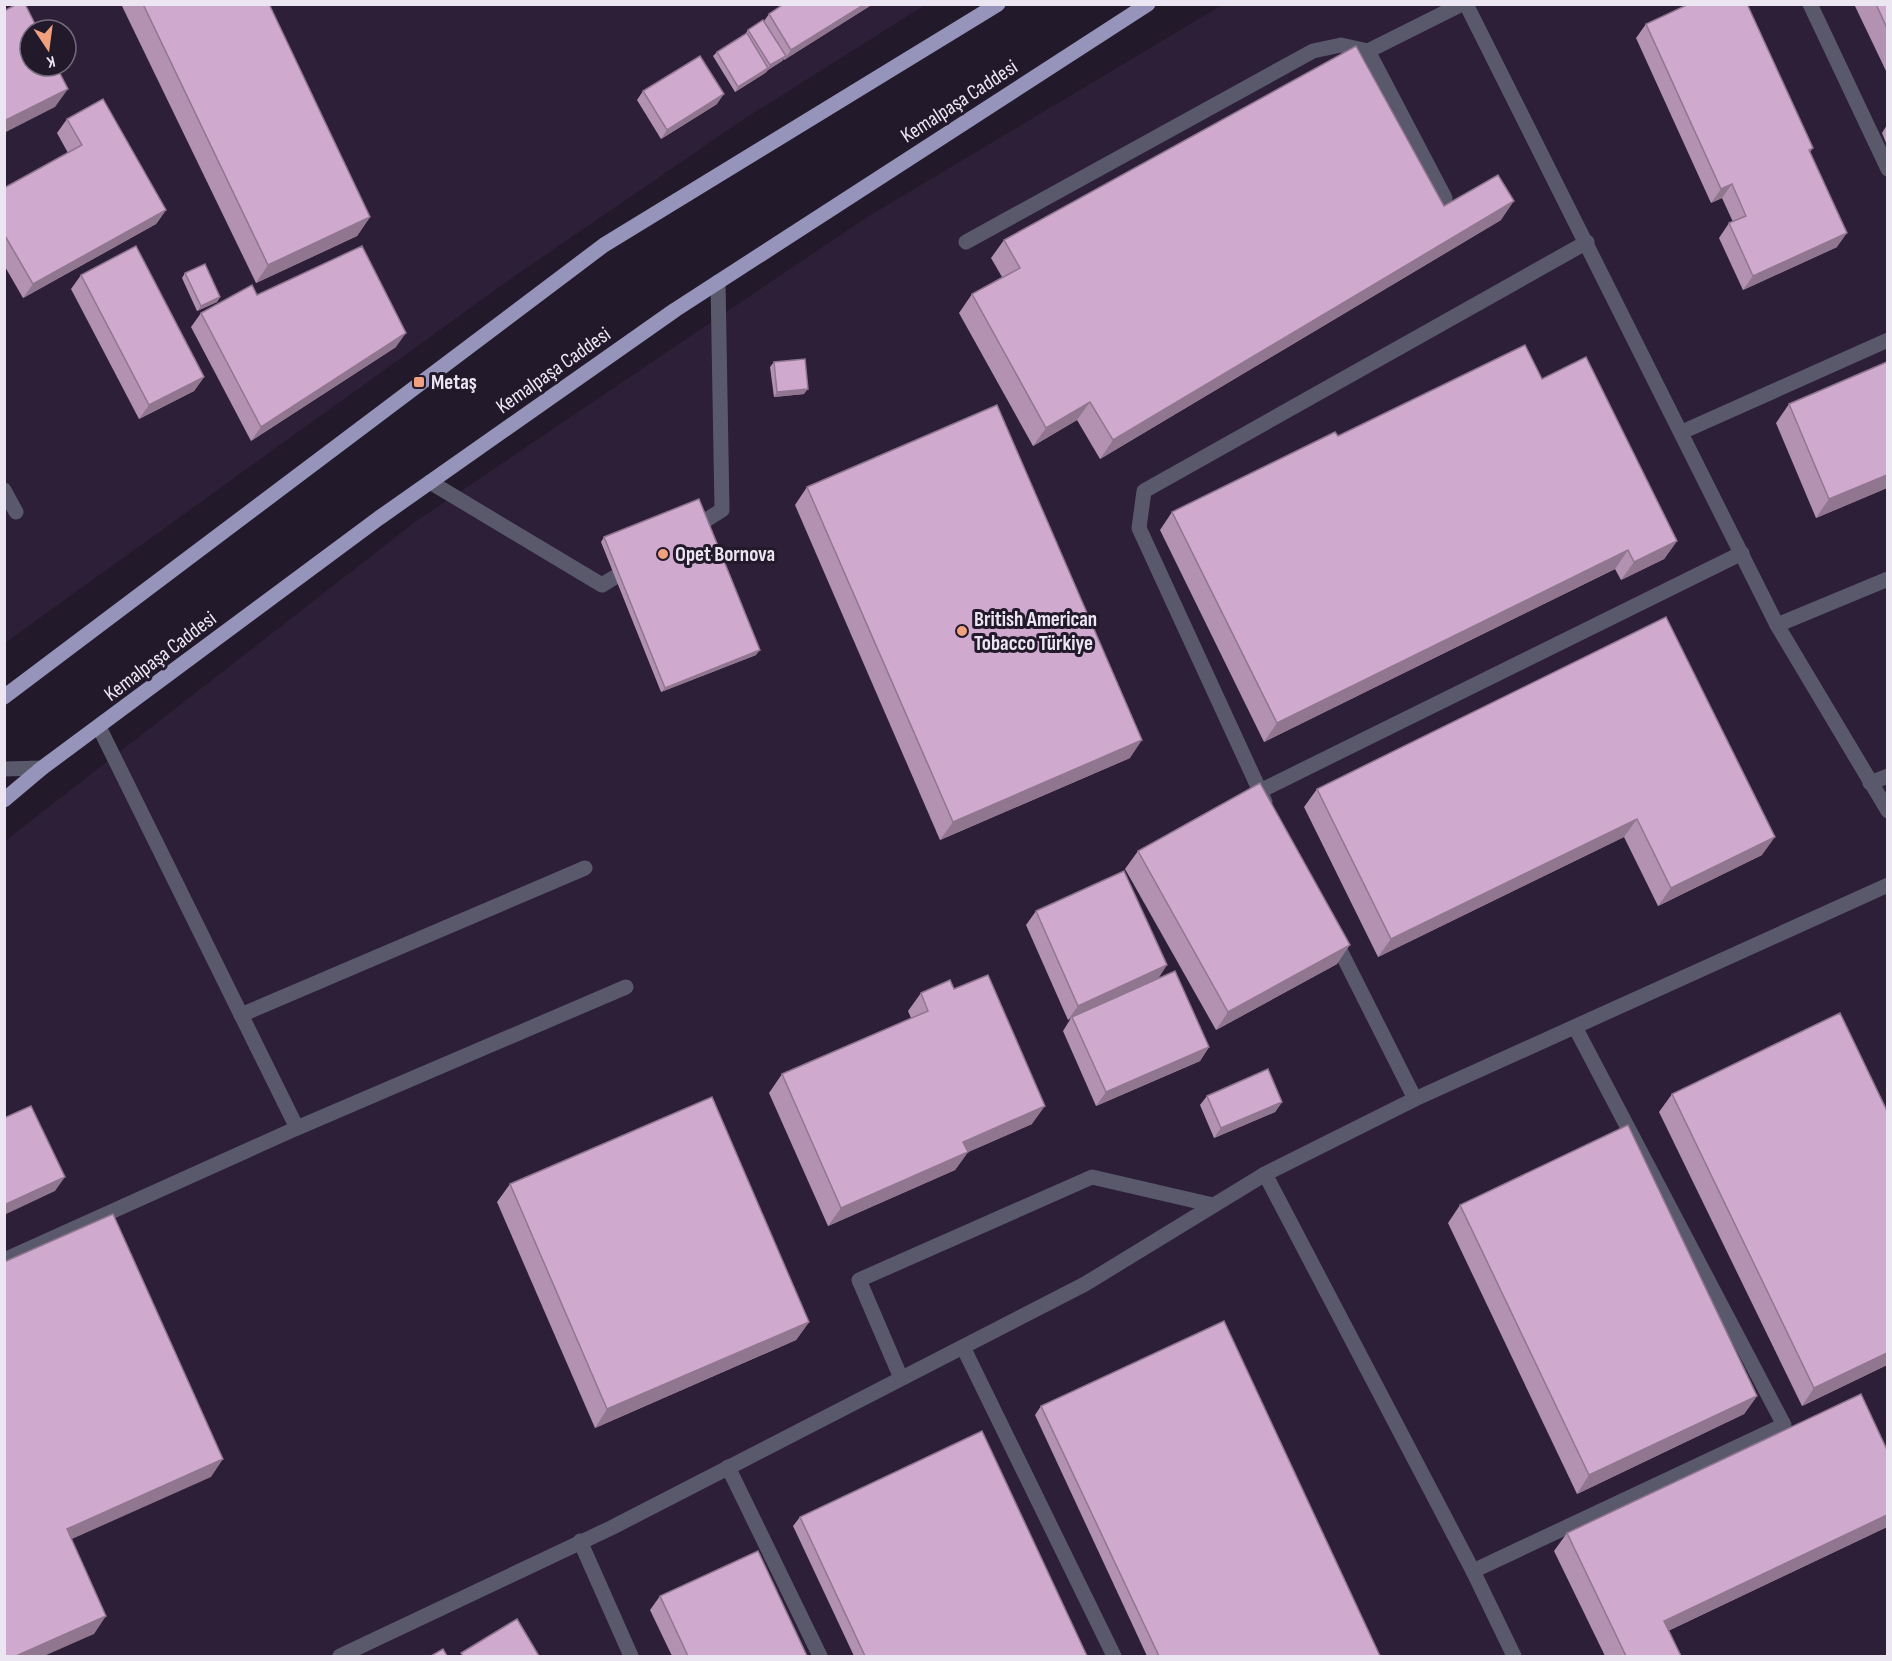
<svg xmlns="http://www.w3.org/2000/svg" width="1892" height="1661" font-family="'Sofia Sans Condensed',sans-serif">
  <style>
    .built { fill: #2c1f37; fill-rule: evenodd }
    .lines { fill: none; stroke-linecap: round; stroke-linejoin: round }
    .service { stroke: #5a596b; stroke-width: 15 }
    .minor { stroke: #5a596b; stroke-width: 15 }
    .tertiary { stroke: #5a596b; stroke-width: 15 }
    .primary { stroke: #9794bb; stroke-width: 15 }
    .wall { fill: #b291b1 }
    .shaded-wall { fill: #917690 }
    .building { fill: #cfa9ce; stroke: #917690; stroke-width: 1.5 }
    .poi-dot { fill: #f2a17e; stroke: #22192b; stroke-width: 2 }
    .labels { text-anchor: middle; stroke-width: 6; stroke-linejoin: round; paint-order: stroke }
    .street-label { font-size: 21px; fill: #ece6f3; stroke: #22192b }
    .poi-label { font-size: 21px; font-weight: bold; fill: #ece6f3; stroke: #22192b; text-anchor: start }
  </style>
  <rect width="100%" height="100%" fill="#22192b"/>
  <g class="built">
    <path d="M5,5H925L744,119L512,278L5,643ZM30,30H66V66H30Z"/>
    <path d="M1222,5H1887V1656H5V841L415,522L864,219Z"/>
  </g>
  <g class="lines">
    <g class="service">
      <path d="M1810,4L1888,169"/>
      <path d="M1368,51L1462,4"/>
      <path d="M966,242L1313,51L1341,45L1368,51L1445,198"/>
      <path d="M1682,432L1888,340"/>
      <path d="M430,482L602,585L615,577"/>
      <path d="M4,490L16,512"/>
      <path d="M703,522L722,510L718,282"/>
      <path d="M901,1378L859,1280L1092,1177L1213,1205"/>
      <path d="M1473,1571L1784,1425L1575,1027"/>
    </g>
    <g class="minor">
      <path d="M1466,4L1777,625L1888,811"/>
      <path d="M1777,625L1888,579"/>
      <path d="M99,727L297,1128L626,987"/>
      <path d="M1870,783L1888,776"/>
      <path d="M1260,791L1742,553"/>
      <path d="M1265,802L1139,528L1144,491L1587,242"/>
      <path d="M1334,938L1415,1099"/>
      <path d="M241,1015L585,868"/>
      <path d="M1265,1174L1473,1571L1514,1656"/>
      <path d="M4,1260L297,1128"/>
      <path d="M963,1347L1114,1656"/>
      <path d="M728,1467L820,1656"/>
      <path d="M580,1541L631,1656"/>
      <path d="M340,1656L611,1528L1085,1284L1265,1174L1415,1099L1888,885"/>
    </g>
    <path class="tertiary" d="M4,769L42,768"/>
    <g class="primary">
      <path d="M4,697L604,245L998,4"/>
      <path d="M4,800L42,768L379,518L675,310L1148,4"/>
    </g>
  </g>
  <g class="wall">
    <path d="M121,4H269L370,217L357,236L256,283Z"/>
    <path d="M784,4H873L784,60V59L782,61L768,70L765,73L735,92L713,56L717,52L745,34L748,30L764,21L769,14Z"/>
    <path d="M1854,4H1887V73Z"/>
    <path d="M1646,24L1813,148L1810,152L1837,247L1743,290L1719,238L1729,223L1733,222L1722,198L1711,203L1636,38Z"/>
    <path d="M643,91L717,104L661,139L637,100Z"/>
    <path d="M67,119L166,210L156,224L23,298L4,265V188L68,153L57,133Z"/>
    <path d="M1887,125V145L1882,133Z"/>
    <path d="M1444,206L1501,220L1100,459L1077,420L1033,446L959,313L972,294L1002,277L991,258L1004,240Z"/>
    <path d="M185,273L220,297L217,302L197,311L182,278Z"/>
    <path d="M81,275L204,377L194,391L139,419L71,289Z"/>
    <path d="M257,295L396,347L251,441L191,327L201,313Z"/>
    <path d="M774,362L804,394L774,397L770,367Z"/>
    <path d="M1887,362V488L1816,518L1776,423L1789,404Z"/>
    <path d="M1542,379L1677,541L1664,559L1621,580L1615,569L1264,742L1160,530L1172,512L1338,436Z"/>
    <path d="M807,487L1130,758L940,840L795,505Z"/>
    <path d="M604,537L756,655L661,692L601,542Z"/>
    <path d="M1666,617L1762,855L1658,906L1624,837L1378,957L1304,807L1317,789Z"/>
    <path d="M1138,851L1337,964L1216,1030L1125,869Z"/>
    <path d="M1036,911L1158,979L1209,1047L1200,1061L1096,1106L1063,1031L1071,1018L1068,1020L1026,925Z"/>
    <path d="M954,989L1032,1124L968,1152L955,1170L828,1226L769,1093L782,1074L911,1018L908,1011L921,993Z"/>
    <path d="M1672,1094L1887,1365L1802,1406L1659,1112Z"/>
    <path d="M1207,1096L1282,1102L1275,1112L1214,1138L1200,1105Z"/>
    <path d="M510,1184L809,1322L796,1340L595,1428L497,1202Z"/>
    <path d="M1460,1205L1757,1396L1744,1414L1577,1494L1448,1223Z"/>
    <path d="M1041,1406L1380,1656H1147L1035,1415Z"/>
    <path d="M1887,1450V1527L1668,1631L1681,1656H1605L1554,1551L1567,1533Z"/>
    <path d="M800,1517L1087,1656H854L793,1526Z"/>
    <path d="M660,1596L807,1656H672L650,1610Z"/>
  </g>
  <g class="shaded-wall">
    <path d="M865,4H873L784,60L791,50Z"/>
    <path d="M786,56L782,61L768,70L765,73L735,92L738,87L767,69L770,65Z"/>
    <path d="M68,89L55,107L4,133V121Z"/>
    <path d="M724,94L717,104L661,139L667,130Z"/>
    <path d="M1732,184L1722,198L1711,203L1721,189Z"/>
    <path d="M1514,201L1501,220L1100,459L1113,440Z"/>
    <path d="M166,210L156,224L23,298L33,284Z"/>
    <path d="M370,217L357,236L256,283L268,265Z"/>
    <path d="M1847,233L1837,247L1743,290L1753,276Z"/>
    <path d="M220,297L217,302L197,311L201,306Z"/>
    <path d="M406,333L396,347L251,441L261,427Z"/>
    <path d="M204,377L194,391L139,419L149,405Z"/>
    <path d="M808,389L804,394L774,397L777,392Z"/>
    <path d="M1090,402L1077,420L1033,446L1046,428Z"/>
    <path d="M1887,475V488L1816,518L1829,499Z"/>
    <path d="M1677,541L1664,559L1621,580L1634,562Z"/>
    <path d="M1628,550L1615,569L1264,742L1277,723Z"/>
    <path d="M760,650L756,655L661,692L665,688Z"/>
    <path d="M1142,740L1130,758L940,840L953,822Z"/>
    <path d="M1637,819L1624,837L1378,957L1391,939Z"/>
    <path d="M1775,837L1762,855L1658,906L1671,888Z"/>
    <path d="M1350,945L1337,964L1216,1030L1228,1012Z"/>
    <path d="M1167,965L1158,979L1072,1017L1068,1020L1078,1006Z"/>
    <path d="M1209,1047L1200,1061L1096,1106L1106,1092Z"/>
    <path d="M1282,1102L1275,1112L1214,1138L1221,1128Z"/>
    <path d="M1045,1106L1032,1124L950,1160L963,1142Z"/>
    <path d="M968,1152L955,1170L828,1226L841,1208Z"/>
    <path d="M65,1177L55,1191L4,1215V1205Z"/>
    <path d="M809,1322L796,1340L595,1428L607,1409Z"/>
    <path d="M1887,1353V1365L1802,1406L1814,1388Z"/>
    <path d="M1757,1396L1744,1414L1577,1494L1589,1475Z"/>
    <path d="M223,1459L211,1477L54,1547L67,1529Z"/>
    <path d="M1887,1515V1527L1651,1639L1664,1621Z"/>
    <path d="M106,1616L94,1634L44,1656H16Z"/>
  </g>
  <g class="building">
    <path d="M17,4H25L38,30H30V66H56L68,89L4,121V11Z"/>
    <path d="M143,4H269L370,217L268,265Z"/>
    <path d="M784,4H865L791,50L769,14Z"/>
    <path d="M1689,4H1747L1813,148L1809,150L1847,233L1753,276L1729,223L1746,216L1732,184L1721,189L1646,24Z"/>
    <path d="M1876,4H1887V28Z"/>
    <path d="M763,20L786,56L770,65L748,30Z"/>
    <path d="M747,33L768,68L738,87L717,52Z"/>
    <path d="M1356,46L1444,206L1498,175L1514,201L1113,440L1090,402L1046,428L972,294L1020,268L1004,240Z"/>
    <path d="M700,56L724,94L667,130L643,91Z"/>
    <path d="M103,99L166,210L33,284L4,234V188L82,145L67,119Z"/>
    <path d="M136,246L204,377L149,405L81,275Z"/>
    <path d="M362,246L406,333L261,427L201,313L252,285L257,295Z"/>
    <path d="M205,264L220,297L201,306L185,273Z"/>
    <path d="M1525,345L1542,379L1586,357L1677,541L1634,562L1628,550L1277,723L1172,512L1335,432L1338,436Z"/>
    <path d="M805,359L808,389L777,392L774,362Z"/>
    <path d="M1887,362V475L1829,499L1789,404Z"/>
    <path d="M997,405L1142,740L953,822L807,487Z"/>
    <path d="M699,499L760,650L665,688L604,537Z"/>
    <path d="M1666,617L1775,837L1671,888L1637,819L1391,939L1317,789Z"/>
    <path d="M1260,783L1350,945L1228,1012L1138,851Z"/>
    <path d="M1124,871L1167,965L1078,1006L1036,911Z"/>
    <path d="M1175,971L1209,1047L1106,1092L1072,1017Z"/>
    <path d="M988,975L1045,1106L963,1142L968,1152L841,1208L782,1074L928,1011L921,993L950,980L954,989Z"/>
    <path d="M1840,1013L1887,1111V1353L1814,1388L1672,1094Z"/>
    <path d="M1268,1069L1282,1102L1221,1128L1207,1096Z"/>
    <path d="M712,1097L809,1322L607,1409L510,1184Z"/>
    <path d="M31,1106L65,1177L4,1205V1118Z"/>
    <path d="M1628,1125L1757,1396L1589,1475L1460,1205Z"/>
    <path d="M113,1214L223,1459L67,1529L106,1616L16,1656H4V1262Z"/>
    <path d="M1224,1321L1380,1656H1159L1041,1406Z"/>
    <path d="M1861,1394L1887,1450V1515L1664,1621L1681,1656H1626L1567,1533Z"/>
    <path d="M982,1431L1087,1656H865L800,1517Z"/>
    <path d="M758,1551L807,1656H688L660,1596Z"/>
    <path d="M517,1619L539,1656H463L461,1653Z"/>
    <path d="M443,1649L447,1656H431Z"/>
  </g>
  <g class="poi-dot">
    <rect x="413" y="376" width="12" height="12" rx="3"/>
    <circle cx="663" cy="554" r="6"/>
    <circle cx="962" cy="631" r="6"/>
  </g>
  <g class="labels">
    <g class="street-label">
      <text transform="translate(959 101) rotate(-33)" y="7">Kemalpaşa Caddesi</text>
      <text transform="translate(553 370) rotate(-35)" y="7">Kemalpaşa Caddesi</text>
      <text transform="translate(160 656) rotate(-37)" y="7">Kemalpaşa Caddesi</text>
    </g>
    <g class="poi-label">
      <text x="431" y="389">Metaş</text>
      <text x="675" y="561">Opet Bornova</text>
      <text x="974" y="626">British American<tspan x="974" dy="24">Tobacco Türkiye</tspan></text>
    </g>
  </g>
  <rect width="1892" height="1661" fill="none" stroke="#ece6f3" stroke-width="12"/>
  <g transform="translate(48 48) rotate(167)"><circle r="28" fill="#22192b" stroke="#736b7b" stroke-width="1.5"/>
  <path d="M0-4.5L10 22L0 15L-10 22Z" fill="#f2a17e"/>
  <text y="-9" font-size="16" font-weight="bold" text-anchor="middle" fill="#ece6f3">K</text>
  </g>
</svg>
